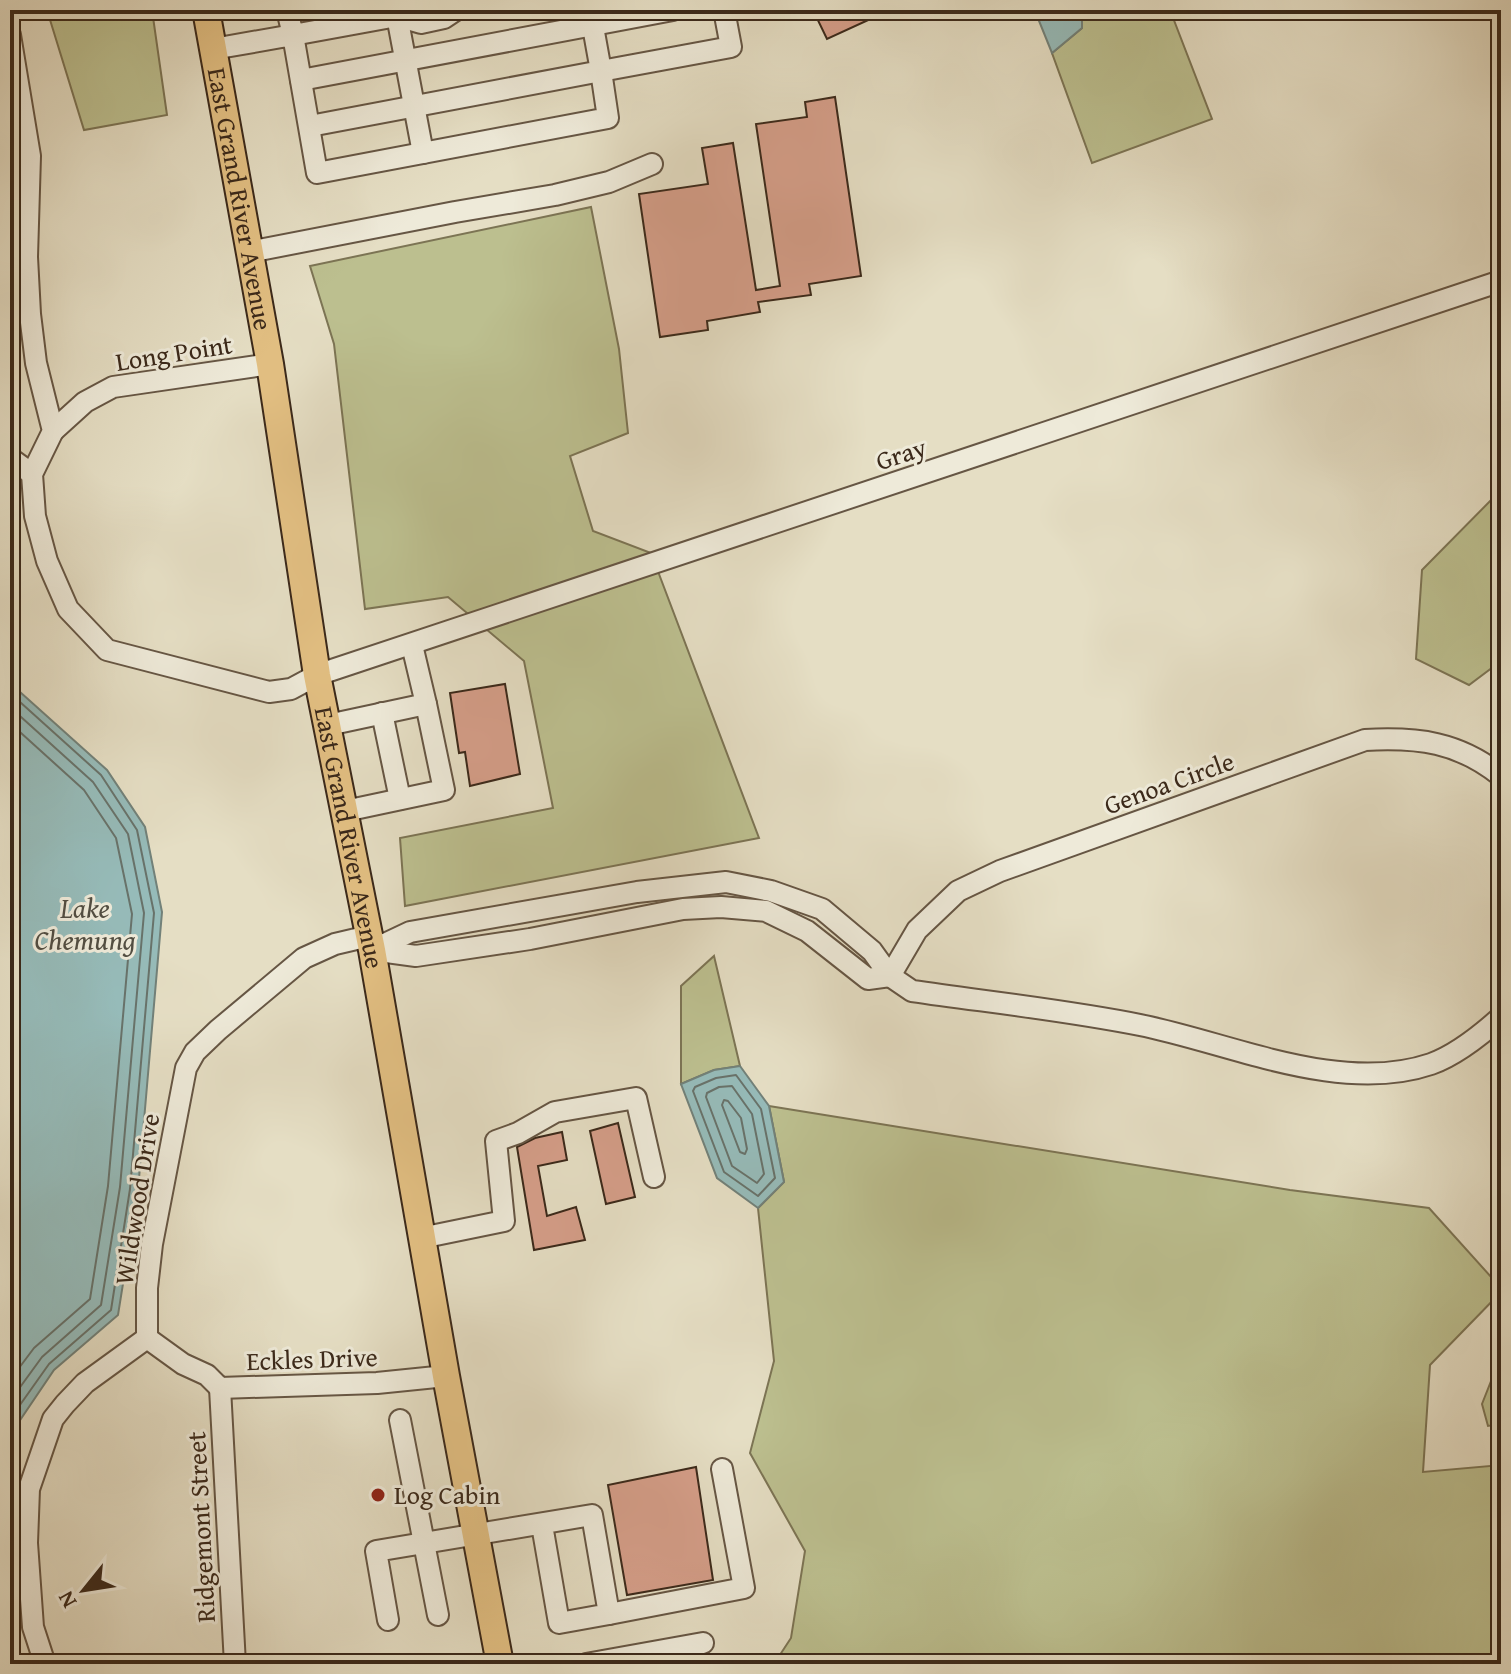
<svg xmlns="http://www.w3.org/2000/svg" width="1511" height="1674" font-family="'Gentium Book Plus',serif">
  <style>
    .green { fill: #bcbf8f; stroke: #7c7454; stroke-width: 2 }
    .water { fill: #96bbb9; stroke: #728179; stroke-width: 2 }
    .lines { fill: none; stroke-linecap: round; stroke-linejoin: round }
    .shore { stroke: #68726a; stroke-width: 2 }
    .stream { stroke: #728179; stroke-width: 5 }
    .building { fill: #d59e89; stroke: #3b291a; stroke-width: 2 }
    .minor-casing { stroke: #665644; stroke-width: 24 }
    .major-casing { stroke: #3b291a; stroke-width: 30 }
    .minor { stroke: #eeead9; stroke-width: 20 }
    .major { stroke: #e2bf82; stroke-width: 26 }
    .poi-dot { fill: #8f2418; stroke: #eeead9; stroke-width: 3 }
    .labels { text-anchor: middle; stroke-width: 6; stroke-linejoin: round; paint-order: stroke }
    .street-label { font-size: 26px; fill: #3b291a; stroke: #eeead9 }
    .poi-label { font-size: 26px; fill: #3b291a; stroke: #eeead9; text-anchor: start }
    .water-label { font-size: 28px; font-style: italic; fill: #524e42; stroke: #eeead9 }
  </style>
  <rect width="100%" height="100%" fill="#e5dec4"/>
  <filter id="stains"><feTurbulence type="fractalNoise" baseFrequency=".0025" numOctaves="4"/><feColorMatrix values="0 0 0 0 .2 0 0 0 0 .09 0 0 0 0 .02 0 0 0 .5 -.17"/></filter>
  <radialGradient id="worn" r=".72"><stop offset=".6" stop-color="#630" stop-opacity="0"/><stop offset="1" stop-color="#630" stop-opacity=".3"/></radialGradient>
  <g class="green">
    <path d="M47,10H152L167,115L84,130Z"/>
    <path d="M1082,10H1170L1212,119L1092,163L1052,53L1082,28Z"/>
    <path d="M591,207L619,349L628,433L570,456L593,531L651,553L759,838L405,906L400,838L553,808L524,661L448,597L365,609L334,344L310,266Z"/>
    <path d="M1501,490V661L1469,685L1416,659L1422,570Z"/>
    <path d="M714,956L740,1066L714,1070L681,1084V986Z"/>
    <path d="M769,1106L1290,1190L1429,1208L1501,1288V1292L1430,1365L1423,1472L1501,1465V1638L1493,1664H774L791,1638L805,1551L750,1453L774,1361L758,1208L784,1182Z"/>
    <path d="M1501,1366V1424L1488,1426L1482,1404L1495,1371Z"/>
  </g>
  <g class="water">
    <path d="M1082,10V28L1052,53L1035,11Z"/>
    <path d="M10,683L107,770L145,827L162,912L138,1190L118,1315L54,1370L10,1435Z"/>
    <path d="M740,1066L769,1106L784,1182L758,1208L717,1178L681,1084L714,1070Z"/>
  </g>
  <g class="lines">
    <g class="shore">
      <path d="M10,693L101,775L137,830L154,913L130,1189L111,1310L49,1364L10,1419"/>
      <path d="M10,707L93,782L128,834L144,913L120,1187L101,1305L42,1357L10,1401"/>
      <path d="M10,723L84,790L116,838L132,914L108,1186L90,1299L34,1348L10,1380"/>
      <path d="M736,1075L761,1109L775,1178L758,1196L724,1172L693,1091L695,1087L716,1078Z"/>
      <path d="M732,1086L752,1114L764,1174L757,1183L732,1166L706,1097L707,1093L719,1087Z"/>
      <path d="M724,1100L728,1101L741,1118L747,1149L745,1154L740,1152L722,1105Z"/>
    </g>
    <path class="stream" d="M10,426L12,439"/>
  </g>
  <g class="building">
    <path d="M813,10H890L827,39Z"/>
    <path d="M835,97L861,276L809,284L811,295L758,302L760,312L707,321L708,330L660,337L639,194L708,184L702,148L733,143L756,290L780,286L756,124L807,117L805,102Z"/>
    <path d="M505,684L520,774L470,786L465,752L459,753L450,693Z"/>
    <path d="M618,1123L635,1197L606,1204L590,1131Z"/>
    <path d="M562,1132L567,1160L538,1166L547,1216L576,1207L585,1240L534,1250L517,1147L535,1138Z"/>
    <path d="M696,1467L713,1580L627,1595L608,1485Z"/>
  </g>
  <g class="lines">
    <defs>
      <g id="minor">
        <path d="M287,10L293,35L397,16L421,23L444,18L456,10"/>
        <path d="M397,16L423,153"/>
        <path d="M10,35L30,156L27,257L30,314L36,363L53,431L32,474L35,516L47,561L68,609L107,650L269,692L291,689L317,675L1501,281"/>
        <path d="M213,49L293,35L317,173L608,118L601,71L731,47L724,10"/>
        <path d="M301,80L673,10"/>
        <path d="M310,126L601,71L590,10"/>
        <path d="M249,252L455,212L555,195L609,182L652,164"/>
        <path d="M53,431L85,402L113,387L270,364"/>
        <path d="M10,458L32,474"/>
        <path d="M382,713L400,799"/>
        <path d="M328,725L426,704L412,645"/>
        <path d="M345,811L444,790L426,704"/>
        <path d="M372,950L416,956L530,939L683,909L721,907L766,911L807,931L868,979L890,976L917,930L958,891L1000,871L1365,740C1418,737 1459,742 1501,776"/>
        <path d="M372,950L410,932L637,892L726,882L771,891L822,909L872,951L890,976L912,991C988,1002 1065,1010 1140,1025C1230,1043 1340,1095 1431,1064C1456,1055 1481,1035 1501,1017"/>
        <path d="M421,1238L504,1221L496,1141L518,1133L555,1112L636,1098L654,1177"/>
        <path d="M147,1338L183,1364L207,1375L220,1388L377,1383L446,1376"/>
        <path d="M220,1388L235,1664"/>
        <path d="M400,1420L438,1615"/>
        <path d="M609,1614L744,1588L722,1469"/>
        <path d="M388,1620L376,1551L592,1515L609,1614L559,1623L542,1525"/>
        <path d="M45,1664L33,1627L27,1543L29,1489L53,1419L65,1404L85,1383L147,1338V1288L152,1244L186,1068L195,1052L218,1030L304,958L335,944L369,936"/>
        <path d="M586,1664L703,1643"/>
      </g>
      <g id="major">
        <path id="s1" d="M206,10L270,364L317,675L372,950L446,1376L500,1664"/>
      </g>
    </defs>
    <use href="#minor" class="minor-casing"/>
    <use href="#major" class="major-casing"/>
    <use href="#minor" class="minor"/>
    <use href="#major" class="major"/>
  </g>
  <circle class="poi-dot" cx="378" cy="1495" r="8"/>
  <g class="labels">
    <g class="street-label">
      <text dy="9" stroke="none"><textPath href="#s1" startOffset="192">East Grand River Avenue</textPath></text>
      <text transform="translate(174 353) rotate(-9)" y="9">Long Point</text>
      <text transform="translate(901 454) rotate(-18)" y="9">Gray</text>
      <text transform="translate(1169 783) rotate(-20)" y="9">Genoa Circle</text>
      <text dy="9" stroke="none"><textPath href="#s1" startOffset="840">East Grand River Avenue</textPath></text>
      <text transform="translate(137 1199) rotate(-81)" y="9">Wildwood Drive</text>
      <text transform="translate(312 1359) rotate(-2)" y="9">Eckles Drive</text>
      <text transform="translate(201 1527) rotate(-93)" y="9">Ridgemont Street</text>
    </g>
    <g class="poi-label">
      <text x="394" y="1504">Log Cabin</text>
    </g>
    <g class="water-label">
      <text x="85" y="918">Lake<tspan x="85" dy="32">Chemung</tspan></text>
    </g>
  </g>
  <rect width="1511" height="1674" fill="none" stroke="#e5dec4" stroke-width="40"/>
  <rect x="12" y="12" width="1487" height="1650" fill="none" stroke="#3b291a" stroke-width="4"/>
  <rect x="20" y="20" width="1471" height="1634" fill="none" stroke="#3b291a" stroke-width="2"/>
  <g transform="translate(84 1590) rotate(240)" stroke="#eeead9" stroke-width="6" paint-order="stroke">
  <path d="M0-6L14 30L0 20L-14 30Z" fill="#3b291a"/>
  <text y="-12" font-size="22" font-weight="bold" text-anchor="middle" fill="#3b291a">N</text>
  </g>
  <rect width="100%" height="100%" filter="url(#stains)"/>
  <rect width="100%" height="100%" fill="url(#worn)"/>
</svg>
